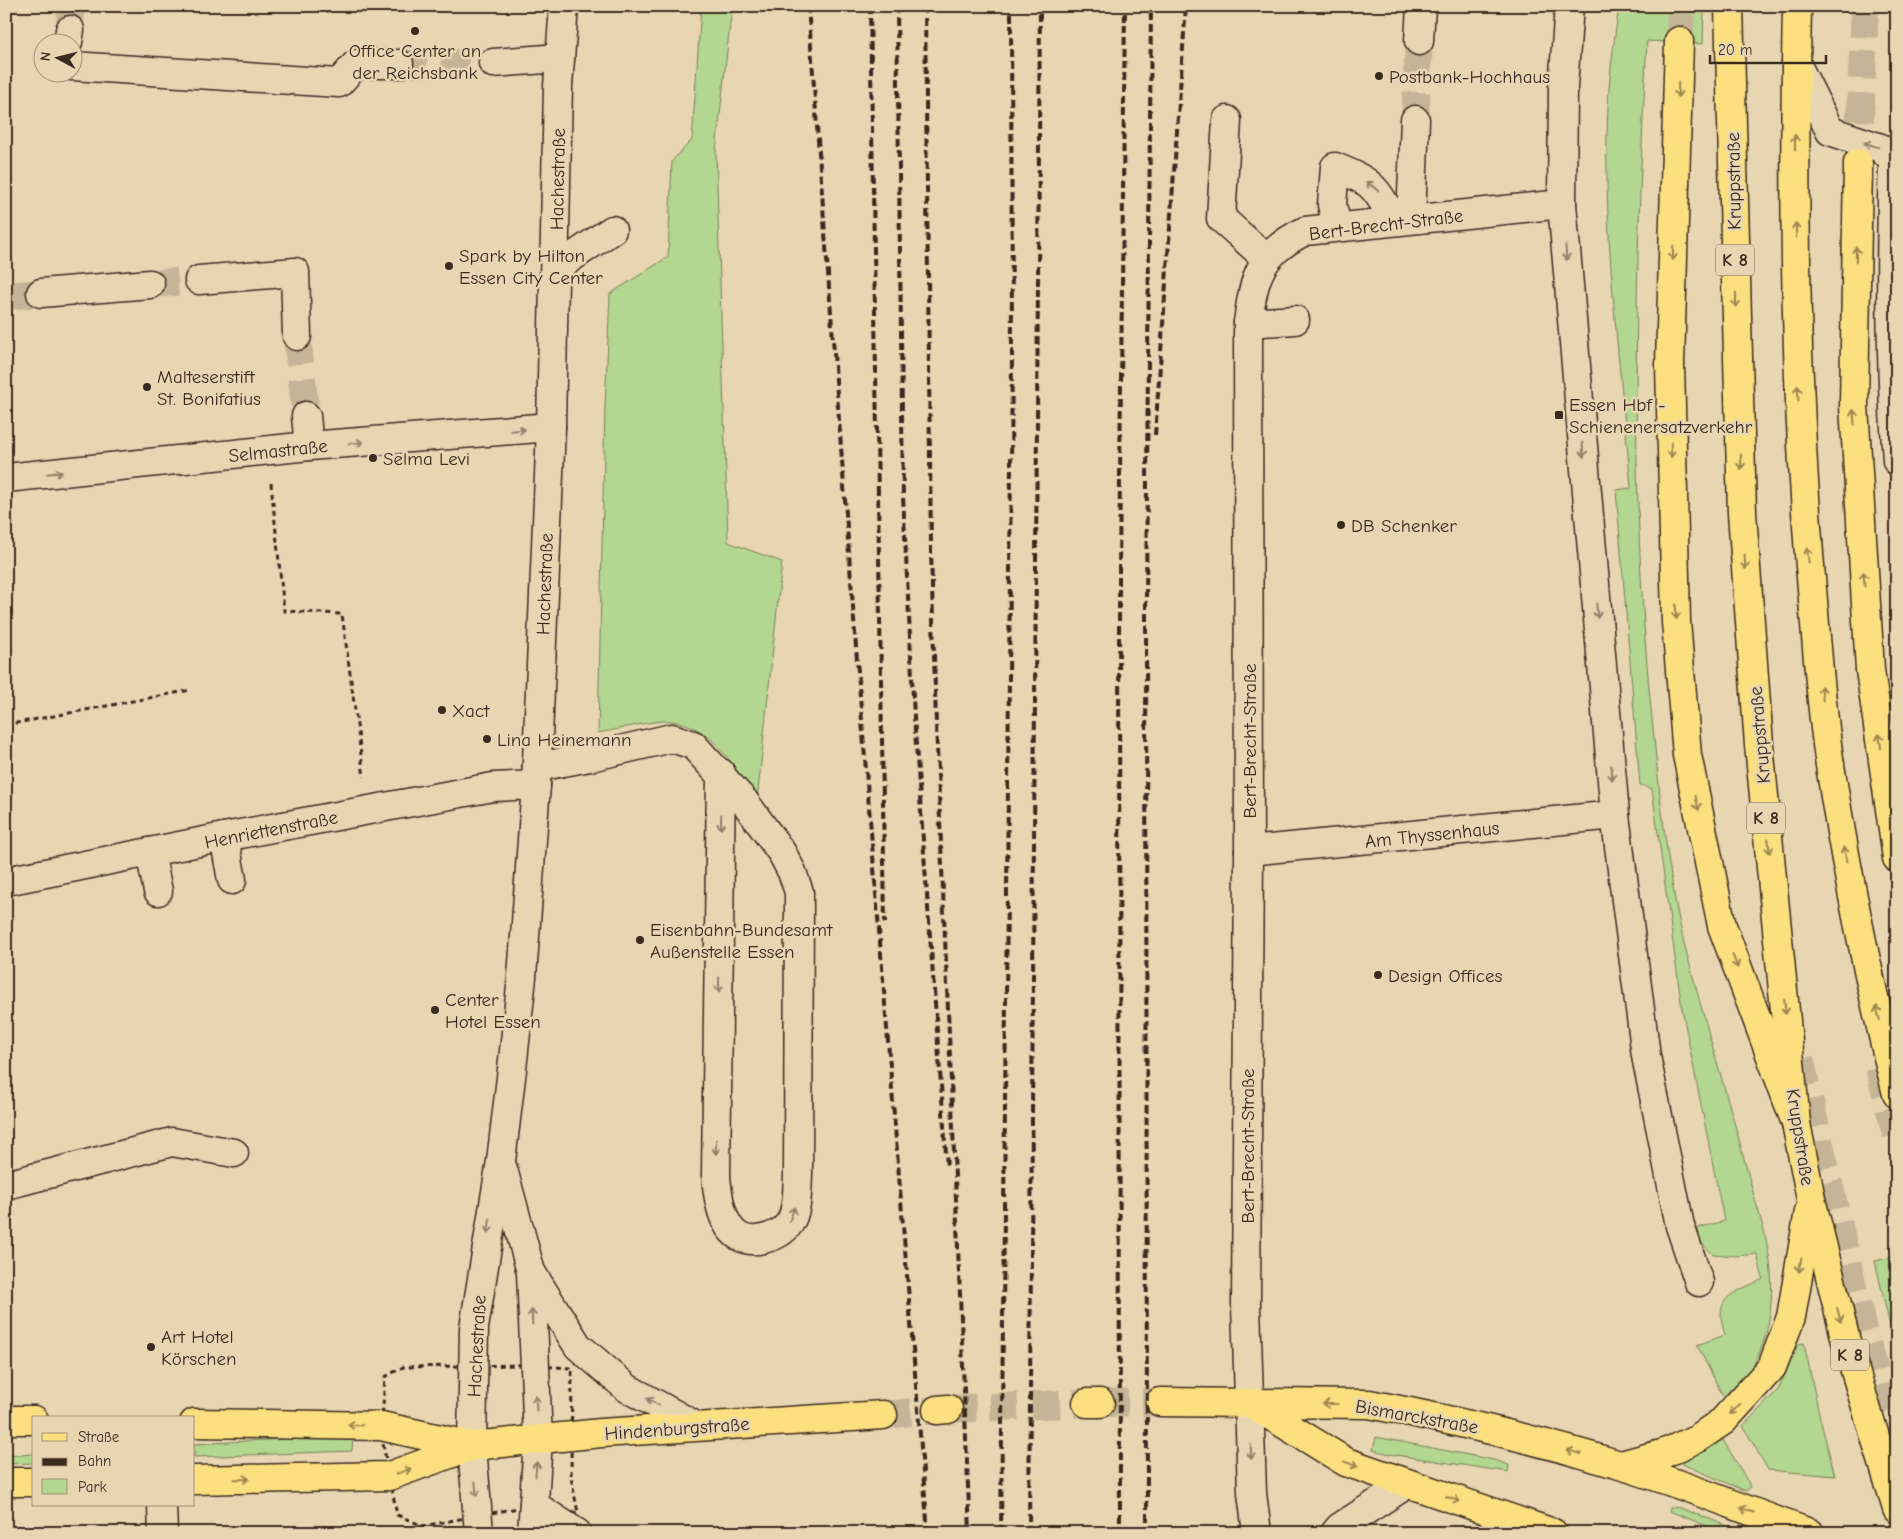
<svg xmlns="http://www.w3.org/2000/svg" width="1903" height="1539" font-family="'Comic Neue',sans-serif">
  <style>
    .green { fill: #b3d690; stroke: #778057 }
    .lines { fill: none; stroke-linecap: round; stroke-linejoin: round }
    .minor-tunnel { stroke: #c5b495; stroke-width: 28; stroke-dasharray: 28 14; stroke-linecap: butt }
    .major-tunnel { stroke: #c5b495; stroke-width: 28; stroke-dasharray: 28 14; stroke-linecap: butt }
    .highway-tunnel { stroke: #c5b495; stroke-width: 28; stroke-dasharray: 28 14; stroke-linecap: butt }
    .minor-casing { stroke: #3b2a1e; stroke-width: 31 }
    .major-casing { stroke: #3b2a1e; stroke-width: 31 }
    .highway-casing { stroke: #3b2a1e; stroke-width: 31 }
    .path { stroke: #3b2a1e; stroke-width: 3; stroke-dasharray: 5 4; stroke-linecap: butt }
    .minor { stroke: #e8d6b3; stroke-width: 28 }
    .major { stroke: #fce080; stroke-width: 28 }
    .highway { stroke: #fce080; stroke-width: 28 }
    .rail { stroke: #3b2a1e; stroke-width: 4; stroke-dasharray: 8 4; stroke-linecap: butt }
    .oneway { stroke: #9c854f }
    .oneway2 { stroke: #928068 }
    .poi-dot { fill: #3b2a1e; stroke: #e8d6b3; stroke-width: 2 }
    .labels { text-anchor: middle; stroke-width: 5; stroke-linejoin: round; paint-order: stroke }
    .shield { fill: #e8d6b3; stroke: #6f5e4b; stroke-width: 1 }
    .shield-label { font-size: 18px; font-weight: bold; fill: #3b2a1e }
    .poi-label { font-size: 19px; fill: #3b2a1e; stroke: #e8d6b3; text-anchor: start }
    .street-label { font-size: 19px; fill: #3b2a1e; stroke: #e8d6b3 }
  </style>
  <rect width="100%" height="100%" fill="#e8d6b3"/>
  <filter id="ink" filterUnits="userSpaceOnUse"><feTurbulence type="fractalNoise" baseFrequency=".02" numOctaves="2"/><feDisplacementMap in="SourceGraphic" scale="10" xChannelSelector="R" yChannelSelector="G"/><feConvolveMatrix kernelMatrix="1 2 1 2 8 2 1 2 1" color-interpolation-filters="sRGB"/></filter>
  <g filter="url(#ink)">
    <g class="green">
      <path d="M701,6H732L716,151L728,542L782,562L757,801C734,769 714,724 670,721C652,720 618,730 598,733L605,406L610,294L668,257L672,161L692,140Z"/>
      <path d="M1619,6H1704L1703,44L1647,41C1635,263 1629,487 1651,709C1659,787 1666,866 1684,943C1704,1022 1729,1099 1749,1177C1757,1209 1769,1240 1771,1272C1773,1299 1770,1329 1759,1354C1752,1371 1736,1384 1723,1396L1697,1345L1725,1335C1712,1295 1733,1294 1763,1279L1757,1254L1736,1256L1713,1254L1700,1242L1698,1228L1724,1221L1682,1009L1652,789L1640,785L1616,490L1631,488C1620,359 1600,219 1609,89C1611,62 1615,34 1619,6Z"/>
      <path d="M1897,1256V1356L1875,1261Z"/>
      <path d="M1804,1343L1820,1418L1835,1476L1768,1470L1743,1426L1778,1390L1798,1344Z"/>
      <path d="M353,1435L352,1451L194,1457V1444Z"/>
      <path d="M1376,1437L1494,1460L1509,1465L1508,1472L1389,1454L1373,1450Z"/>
      <path d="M1722,1438L1751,1487L1746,1491L1682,1464L1683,1460Z"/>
      <path d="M34,1454V1463L6,1464V1456Z"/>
      <path d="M1670,1507L1680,1508L1747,1533H1725L1669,1511Z"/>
    </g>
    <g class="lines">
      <g class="minor-tunnel">
        <path d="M70,30L71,6"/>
        <path d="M399,64L493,63"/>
        <path d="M1415,120L1419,41"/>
        <path d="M150,284L199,280"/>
        <path d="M6,296L41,293"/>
        <path d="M297,336L306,416"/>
      </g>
      <g class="major-tunnel">
        <path d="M1100,1403L1160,1402"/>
        <path d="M948,1409L1087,1403"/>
        <path d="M883,1415L937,1410"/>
      </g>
      <g class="highway-tunnel">
        <path d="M1679,41L1682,6"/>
        <path d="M1858,163L1865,6"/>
        <path d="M1800,1059L1864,1334L1897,1438"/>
        <path d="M1879,1067L1897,1138"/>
      </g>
      <defs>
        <g id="minor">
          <path d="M1569,6L1563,87L1562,204L1615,815L1646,1056L1680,1226L1699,1282"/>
          <path d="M1419,41L1421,6"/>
          <path d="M68,42L70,30"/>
          <path d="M493,63L560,58"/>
          <path d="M1796,63L1830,131L1881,148L1893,161C1890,261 1890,361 1897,461"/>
          <path d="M72,66L339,83L356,64H399"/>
          <path d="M1227,120L1221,218L1267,259"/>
          <path d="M1411,219L1415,120"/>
          <path d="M1337,226L1332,205L1335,167C1372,182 1375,185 1394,221"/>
          <path d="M556,268L612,230"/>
          <path d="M199,280L295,272L297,336"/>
          <path d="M41,293L150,284"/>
          <path d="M1248,323L1295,320"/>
          <path d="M306,416L309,446"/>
          <path d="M6,478L309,446L551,427"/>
          <path d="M537,767L590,757L672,738L693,745L744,801L782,853L792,872L799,892L798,1175C797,1190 798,1211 789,1224C783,1232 772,1237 763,1239C724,1248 718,1202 716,1175L721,773"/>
          <path d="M224,837L232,880"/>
          <path d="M1249,851L1615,815"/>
          <path d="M150,852L158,891"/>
          <path d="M6,881L224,837L493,787L536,785"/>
          <path d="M503,1169L531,1272L538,1440L532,1533"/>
          <path d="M6,1185L172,1142L234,1153"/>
          <path d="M531,1272L578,1346L627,1388L696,1426"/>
          <path d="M162,1505L163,1533"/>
          <path d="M534,1505L577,1533"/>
          <path d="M479,1533L472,1446L474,1328L501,1161L512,1069L522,977L536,785L551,427L558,86L564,6"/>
          <path d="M1257,1533L1252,1493L1246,1305L1249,851L1248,323C1254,275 1260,253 1305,231L1562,204"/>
          <path d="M1335,1533L1340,1527L1407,1484"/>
        </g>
        <g id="major">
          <path d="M1729,6L1742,513L1759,745L1796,1123L1811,1199L1846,1341L1897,1509"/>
          <path d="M1797,6C1793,208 1795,410 1814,612C1818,663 1822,714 1830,765C1847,876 1870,986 1897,1094"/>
          <path d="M1160,1402L1369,1404C1454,1420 1538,1440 1620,1465C1684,1484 1747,1511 1810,1533"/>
          <path d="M1087,1403H1100"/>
          <path d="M1250,1403L1346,1462L1553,1533"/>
          <path d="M937,1410L948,1409"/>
          <path d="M6,1420H34"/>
          <path d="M194,1423L381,1426L472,1446"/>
          <path d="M1621,1465L1665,1453L1698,1438L1723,1421L1772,1367L1791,1317L1809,1211"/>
          <path d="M194,1480L389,1476L472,1446L601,1433L883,1415"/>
          <path d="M6,1482H34"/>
        </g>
        <g id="highway">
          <path d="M1679,41L1670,364L1676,622L1687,755L1722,926L1796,1123"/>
          <path d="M1858,163L1854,406L1870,670L1897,858"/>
        </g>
      </defs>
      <use href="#minor" class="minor-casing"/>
      <use href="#major" class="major-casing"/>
      <use href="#highway" class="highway-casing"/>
      <g class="path">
        <path d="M271,483L284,611L342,614L364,777"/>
        <path d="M6,725L191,690"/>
        <path d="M521,1365L572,1368L571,1477L578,1513L555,1511L534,1505L423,1526L397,1515L381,1434L385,1377L403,1367Z"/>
      </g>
      <use href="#minor" class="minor"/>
      <use href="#major" class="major"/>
      <use href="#highway" class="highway"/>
      <g class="rail">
        <path d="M808,6L856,647L928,1533"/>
        <path d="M870,6L885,923"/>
        <path d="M897,6L903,496L914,717L947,1167"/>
        <path d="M925,6L931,550L936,724L970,1533"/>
        <path d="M1155,435L1186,6"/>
        <path d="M1001,1533L1012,358L1011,6"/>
        <path d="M1029,1533L1040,6"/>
        <path d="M1120,1533L1119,571L1125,6"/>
        <path d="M1147,1533L1146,600L1151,6"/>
      </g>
    </g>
    <defs><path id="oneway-shaft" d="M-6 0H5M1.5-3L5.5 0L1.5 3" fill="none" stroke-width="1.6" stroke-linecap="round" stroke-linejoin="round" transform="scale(1.25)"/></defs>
    <g class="oneway">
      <use href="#oneway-shaft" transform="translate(1678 90) rotate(92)"/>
      <use href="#oneway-shaft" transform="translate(1795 142) rotate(-90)"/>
      <use href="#oneway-shaft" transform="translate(1796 230) rotate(-91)"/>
      <use href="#oneway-shaft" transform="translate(1673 253) rotate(91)"/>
      <use href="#oneway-shaft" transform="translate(1856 254) rotate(-89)"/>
      <use href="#oneway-shaft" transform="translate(1736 300) rotate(89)"/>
      <use href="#oneway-shaft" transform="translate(1798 393) rotate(-93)"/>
      <use href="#oneway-shaft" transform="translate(1854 417) rotate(-94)"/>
      <use href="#oneway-shaft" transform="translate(1671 450) rotate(89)"/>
      <use href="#oneway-shaft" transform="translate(1741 462) rotate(89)"/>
      <use href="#oneway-shaft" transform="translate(1808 555) rotate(-95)"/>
      <use href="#oneway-shaft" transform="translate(1745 562) rotate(86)"/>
      <use href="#oneway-shaft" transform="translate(1864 579) rotate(-94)"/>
      <use href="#oneway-shaft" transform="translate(1676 612) rotate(88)"/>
      <use href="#oneway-shaft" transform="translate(1822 693) rotate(-96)"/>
      <use href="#oneway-shaft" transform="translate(1880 741) rotate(-98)"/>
      <use href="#oneway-shaft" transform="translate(1697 803) rotate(78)"/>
      <use href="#oneway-shaft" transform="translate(1769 846) rotate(84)"/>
      <use href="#oneway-shaft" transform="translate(1845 854) rotate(-101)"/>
      <use href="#oneway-shaft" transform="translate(1735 961) rotate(69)"/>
      <use href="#oneway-shaft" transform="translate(1785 1007) rotate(84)"/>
      <use href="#oneway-shaft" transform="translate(1878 1013) rotate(-103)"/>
      <use href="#oneway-shaft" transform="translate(1800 1265) rotate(100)"/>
      <use href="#oneway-shaft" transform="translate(1839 1315) rotate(76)"/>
      <use href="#oneway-shaft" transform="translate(1330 1404) rotate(-180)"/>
      <use href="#oneway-shaft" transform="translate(1735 1409) rotate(134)"/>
      <use href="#oneway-shaft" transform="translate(355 1425) rotate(-179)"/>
      <use href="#oneway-shaft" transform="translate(1574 1452) rotate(-165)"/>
      <use href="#oneway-shaft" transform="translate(1351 1464) rotate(21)"/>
      <use href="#oneway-shaft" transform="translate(404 1471) rotate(-20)"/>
      <use href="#oneway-shaft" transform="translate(242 1479) rotate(-1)"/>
      <use href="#oneway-shaft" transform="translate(1453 1499) rotate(19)"/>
      <use href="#oneway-shaft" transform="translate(1747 1510) rotate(-160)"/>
    </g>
    <g class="oneway2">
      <use href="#oneway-shaft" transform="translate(1871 145) rotate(-162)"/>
      <use href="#oneway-shaft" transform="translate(1372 186) rotate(-142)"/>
      <use href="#oneway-shaft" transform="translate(1566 253) rotate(85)"/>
      <use href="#oneway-shaft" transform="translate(518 430) rotate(-5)"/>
      <use href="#oneway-shaft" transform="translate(356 443) rotate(-4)"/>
      <use href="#oneway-shaft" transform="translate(1583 450) rotate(85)"/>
      <use href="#oneway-shaft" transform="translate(55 473) rotate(-6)"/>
      <use href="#oneway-shaft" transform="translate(1597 611) rotate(85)"/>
      <use href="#oneway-shaft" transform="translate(1612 773) rotate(85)"/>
      <use href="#oneway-shaft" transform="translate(721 822) rotate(91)"/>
      <use href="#oneway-shaft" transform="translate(719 985) rotate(91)"/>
      <use href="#oneway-shaft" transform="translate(716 1147) rotate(91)"/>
      <use href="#oneway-shaft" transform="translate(792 1214) rotate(-70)"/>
      <use href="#oneway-shaft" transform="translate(489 1226) rotate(100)"/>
      <use href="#oneway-shaft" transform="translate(532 1317) rotate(-92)"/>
      <use href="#oneway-shaft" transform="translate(653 1402) rotate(-151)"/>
      <use href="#oneway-shaft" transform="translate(536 1403) rotate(-94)"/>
      <use href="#oneway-shaft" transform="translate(1251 1452) rotate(89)"/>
      <use href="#oneway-shaft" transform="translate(536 1469) rotate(-86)"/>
      <use href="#oneway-shaft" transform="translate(476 1489) rotate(85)"/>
    </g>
  </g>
  <g class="poi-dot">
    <circle cx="415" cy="31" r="5"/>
    <circle cx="1379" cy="76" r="5"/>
    <circle cx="449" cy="266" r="5"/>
    <circle cx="147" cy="387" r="5"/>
    <rect x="1554" y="410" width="10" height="10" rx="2.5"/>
    <circle cx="373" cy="458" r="5"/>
    <circle cx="1341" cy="525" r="5"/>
    <circle cx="442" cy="710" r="5"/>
    <circle cx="487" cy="739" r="5"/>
    <circle cx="640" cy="940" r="5"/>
    <circle cx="1378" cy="975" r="5"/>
    <circle cx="435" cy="1010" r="5"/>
    <circle cx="151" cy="1347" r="5"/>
  </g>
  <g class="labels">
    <g class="shield">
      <rect x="1716" y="244.5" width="38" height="31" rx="4"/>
      <rect x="1747" y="802.5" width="38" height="31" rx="4"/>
      <rect x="1831" y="1339.5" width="38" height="31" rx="4"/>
    </g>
    <g class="shield-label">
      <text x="1735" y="266">K 8</text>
      <text x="1766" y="824">K 8</text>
      <text x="1850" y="1361">K 8</text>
    </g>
    <g class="poi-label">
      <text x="415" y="57" text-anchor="middle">Office Center an<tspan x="415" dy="22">der Reichsbank</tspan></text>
      <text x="1389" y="83">Postbank-Hochhaus</text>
      <text x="459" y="262">Spark by Hilton<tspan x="459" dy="22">Essen City Center</tspan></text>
      <text x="157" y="383">Malteserstift<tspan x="157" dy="22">St. Bonifatius</tspan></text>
      <text x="1569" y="411">Essen Hbf -<tspan x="1569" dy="22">Schienenersatzverkehr</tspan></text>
      <text x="383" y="465">Selma Levi</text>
      <text x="1351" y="532">DB Schenker</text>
      <text x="452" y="717">Xact</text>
      <text x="497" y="746">Lina Heinemann</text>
      <text x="650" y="936">Eisenbahn-Bundesamt<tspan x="650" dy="22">Außenstelle Essen</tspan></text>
      <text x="1388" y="982">Design Offices</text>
      <text x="445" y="1006">Center<tspan x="445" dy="22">Hotel Essen</tspan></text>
      <text x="161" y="1343">Art Hotel<tspan x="161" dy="22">Körschen</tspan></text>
    </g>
    <g class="street-label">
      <text transform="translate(557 179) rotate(-89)" y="7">Hachestraße</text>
      <text transform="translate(1733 181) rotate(-91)" y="7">Kruppstraße</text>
      <text transform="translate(1386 224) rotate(-7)" y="7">Bert-Brecht-Straße</text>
      <text transform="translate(278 450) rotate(-6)" y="7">Selmastraße</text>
      <text transform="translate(544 584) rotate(-88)" y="7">Hachestraße</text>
      <text transform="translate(1759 735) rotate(-95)" y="7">Kruppstraße</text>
      <text transform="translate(1249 741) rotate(-90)" y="7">Bert-Brecht-Straße</text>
      <text transform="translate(271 829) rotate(-11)" y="7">Henriettenstraße</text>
      <text transform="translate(1432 834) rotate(-6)" y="7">Am Thyssenhaus</text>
      <text transform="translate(1801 1137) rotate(81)" y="7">Kruppstraße</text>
      <text transform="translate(1247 1146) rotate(-90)" y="7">Bert-Brecht-Straße</text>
      <text transform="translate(476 1346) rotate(-87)" y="7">Hachestraße</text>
      <text transform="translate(1417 1416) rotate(10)" y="7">Bismarckstraße</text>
      <text transform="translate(677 1428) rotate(-4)" y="7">Hindenburgstraße</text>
    </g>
  </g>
  <rect width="1903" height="1539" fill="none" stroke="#e8d6b3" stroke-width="25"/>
  <rect x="12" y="12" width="1878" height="1514" fill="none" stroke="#3b2a1e" stroke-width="2" filter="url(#ink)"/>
  <rect x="32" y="1416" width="162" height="90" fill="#e8d6b3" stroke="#a39177"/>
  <rect x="42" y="1433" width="25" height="8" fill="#fce080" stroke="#a39177"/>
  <text x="78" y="1442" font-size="15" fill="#3b2a1e">Straße</text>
  <rect x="42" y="1458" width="25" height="8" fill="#3b2a1e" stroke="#a39177"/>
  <text x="78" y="1466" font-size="15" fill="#3b2a1e">Bahn</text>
  <rect x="42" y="1479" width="25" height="15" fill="#b3d690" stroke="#a39177"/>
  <text x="78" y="1492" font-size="15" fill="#3b2a1e">Park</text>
  <g transform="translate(58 58) rotate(277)"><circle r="24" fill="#e8d6b3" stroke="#a39177"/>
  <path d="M0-4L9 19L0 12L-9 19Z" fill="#3b2a1e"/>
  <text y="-8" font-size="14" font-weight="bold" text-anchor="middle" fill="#3b2a1e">N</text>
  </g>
  <path d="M1710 55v8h116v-8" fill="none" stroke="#3b2a1e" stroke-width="2.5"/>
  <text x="1718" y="55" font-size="15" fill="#3b2a1e" stroke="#e8d6b3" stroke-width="4" paint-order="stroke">20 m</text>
</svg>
